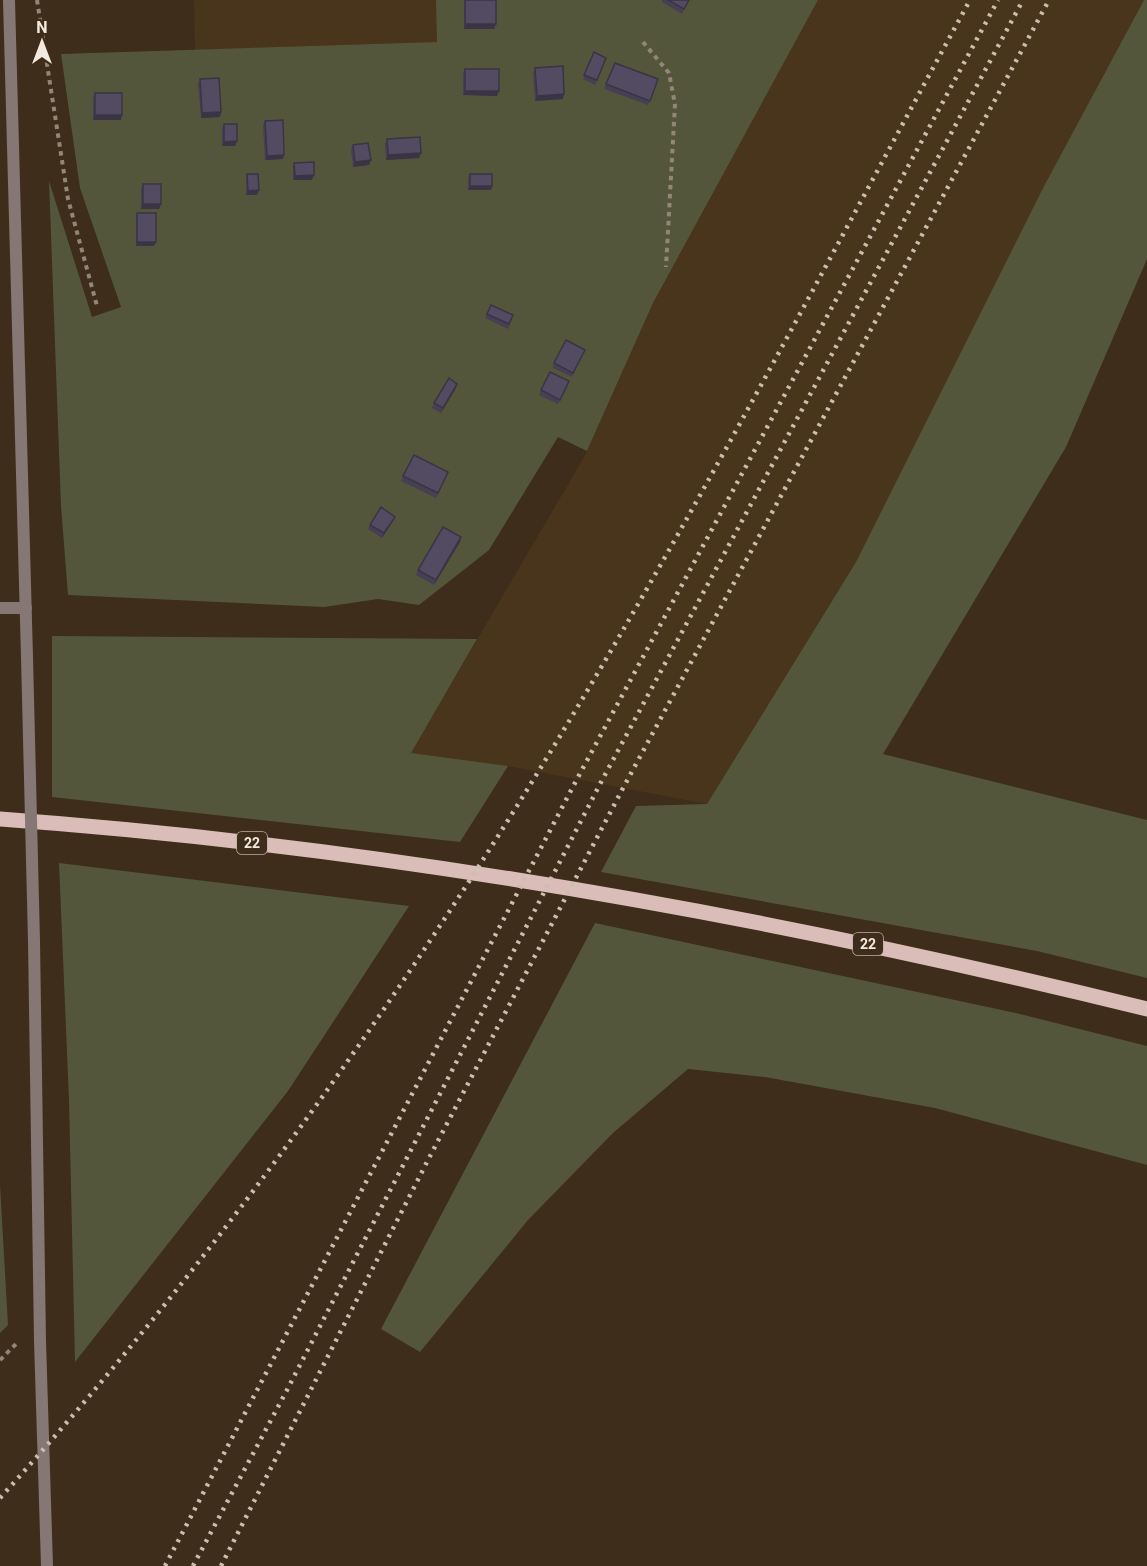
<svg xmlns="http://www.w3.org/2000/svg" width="1147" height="1566" font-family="Roboto,sans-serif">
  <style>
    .built { fill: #49351b }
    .green { fill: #54563b }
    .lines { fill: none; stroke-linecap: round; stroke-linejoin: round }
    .path { stroke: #938676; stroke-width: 4; stroke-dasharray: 4.5 4.5; stroke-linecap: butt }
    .service { stroke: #857774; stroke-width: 12 }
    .tertiary { stroke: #857774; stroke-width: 12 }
    .primary { stroke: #dabdb8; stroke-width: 15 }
    .rail { stroke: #c9beb0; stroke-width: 4.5; stroke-dasharray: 3 6; stroke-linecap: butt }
    .tertiary-bridge { stroke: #857774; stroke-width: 12 }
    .wall { fill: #474054 }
    .shaded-wall { fill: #3a3445 }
    .building { fill: #534b62; stroke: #3a3445; stroke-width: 1.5 }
    .labels { text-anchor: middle; stroke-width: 5; stroke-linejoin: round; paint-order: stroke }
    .shield { fill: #3d2d1a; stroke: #bcb1a2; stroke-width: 1.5 }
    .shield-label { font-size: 14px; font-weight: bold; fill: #f3e9dd }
  </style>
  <rect width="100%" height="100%" fill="#3d2d1a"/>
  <g class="built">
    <path d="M194,0H436L438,42L195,50Z"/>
    <path d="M818,0H1144L1043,188L856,562L707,804L508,766L410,754L587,452L653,303Z"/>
  </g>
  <g class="green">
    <path d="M436,0H818L653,303L587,451L558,437L489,550L419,605L378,599L324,607L68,595L61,506L49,181L92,317L121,307L80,188L61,54L437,42Z"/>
    <path d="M1144,0H1147V259L1066,447L883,754L1147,820V978L1037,951L601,872L636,806L707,804L856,562L1043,188Z"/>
    <path d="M52,636L477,639L411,753L508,766L460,842L52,797Z"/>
    <path d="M59,863L409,906L288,1091L75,1362L69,1100Z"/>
    <path d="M595,923L1020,1014L1147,1046V1165L935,1108L765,1077L688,1069L613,1133L528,1220L420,1352L381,1329Z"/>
    <path d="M0,1185L8,1325L0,1333Z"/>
  </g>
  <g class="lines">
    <g class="path">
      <path d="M37,0L68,199L97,306"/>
      <path d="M643,42L669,73L675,104L666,267"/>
      <path d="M0,1360L18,1342"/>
    </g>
    <path class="service" d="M0,608H26"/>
    <g class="tertiary">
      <path d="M9,0L27,657"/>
      <path d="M34,941L40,1341L47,1566"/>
    </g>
    <path class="primary" d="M0,819C388,847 770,916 1147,1009"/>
    <g class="rail">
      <path d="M0,1498C201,1276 378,1031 535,777C691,524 828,260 970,0"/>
      <path d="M165,1566L577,779L998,0"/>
      <path d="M193,1566L287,1390L600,784L1023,0"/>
      <path d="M221,1566L429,1158L622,790L1049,0"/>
    </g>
    <path class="tertiary-bridge" d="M27,657L34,941"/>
  </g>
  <g class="wall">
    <path d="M464,0H496V24L494,29H464Z"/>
    <path d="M662,0H689L682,14L662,2Z"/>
    <path d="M594,52L606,58L595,85L583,79Z"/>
    <path d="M615,63L658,79L648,105L604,89Z"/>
    <path d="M535,68L563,99L535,101L533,73Z"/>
    <path d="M465,69L497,96L463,95V73Z"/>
    <path d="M200,79L221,112L220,117L201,118L198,84Z"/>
    <path d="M95,93L121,120H93V98Z"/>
    <path d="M265,121L283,159L265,160L263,126Z"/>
    <path d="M224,124L237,141L235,146H222V129Z"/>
    <path d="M387,139L421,153L419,158L386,160L385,144Z"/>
    <path d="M353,145L369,165L353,167L351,150Z"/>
    <path d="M294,163L312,180H293V168Z"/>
    <path d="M247,174L257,195H246V179Z"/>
    <path d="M470,174L492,186L491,190H468V178Z"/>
    <path d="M143,184L161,204L159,209H141V188Z"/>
    <path d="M137,213L154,246H136V217Z"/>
    <path d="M491,305L513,315L508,329L485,318Z"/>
    <path d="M585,350L572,377L553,368L554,363Z"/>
    <path d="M568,386L558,404L539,395L541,390Z"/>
    <path d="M456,388L441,413L432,408L434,403Z"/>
    <path d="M403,476H446L436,498L401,481Z"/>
    <path d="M393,521L382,538L368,529L370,525Z"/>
    <path d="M460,542L434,585L416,575L418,570Z"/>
  </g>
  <g class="shaded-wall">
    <path d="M465,24H496L494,29H464Z"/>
    <path d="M465,91H499L497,96L463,95Z"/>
    <path d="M564,94L563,99L535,101L537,96Z"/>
    <path d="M221,112L220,117L201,118L202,113Z"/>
    <path d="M95,115H122L121,120H93Z"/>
    <path d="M237,141L235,146H222L224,142Z"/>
    <path d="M421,153L419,158L386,160L388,155Z"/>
    <path d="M284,155L283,159L265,160L267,156Z"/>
    <path d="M371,160L369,165L353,167L355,162Z"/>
    <path d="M314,175L312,180H293L295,176Z"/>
    <path d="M470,186H492L491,190H468Z"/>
    <path d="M259,190L257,195H246L248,191Z"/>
    <path d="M143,204H161L159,209H141Z"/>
    <path d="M137,242H156L154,246H136Z"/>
    <path d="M457,384L456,388L441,413L443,408Z"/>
    <path d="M395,517L393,521L382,538L384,533Z"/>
    <path d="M461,537L460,542L434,585L436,580Z"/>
  </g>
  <g class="building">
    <rect x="465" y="0" width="31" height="24"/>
    <path d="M668,0H689L684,9Z"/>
    <path d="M594,52L606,58L597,80L584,75Z"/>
    <path d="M615,63L658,79L650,101L606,84Z"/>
    <path d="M563,66L564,94L537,96L535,68Z"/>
    <rect x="465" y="69" width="34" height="22"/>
    <path d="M219,78L221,112L202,113L200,79Z"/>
    <rect x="95" y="93" width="27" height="22"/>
    <path d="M283,120L284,155L267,156L265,121Z"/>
    <path d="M224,124H237V141L224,142Z"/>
    <path d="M420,137L421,153L388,155L387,139Z"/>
    <path d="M368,143L371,160L355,162L353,145Z"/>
    <path d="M314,162V175L295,176L294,163Z"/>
    <path d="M247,174H258L259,190L248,191Z"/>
    <rect x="470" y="174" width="22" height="12"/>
    <rect x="143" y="184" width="18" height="20"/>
    <rect x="137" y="213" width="19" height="29"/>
    <path d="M491,305L513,315L509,324L487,314Z"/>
    <path d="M566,340L585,350L573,373L554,363Z"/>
    <path d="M550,372L569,381L560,400L541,390Z"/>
    <path d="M449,378L457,384L443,408L434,403Z"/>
    <path d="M414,455L448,472L438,493L403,476Z"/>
    <path d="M381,507L395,517L384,533L370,525Z"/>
    <path d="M443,527L461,537L436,580L418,570Z"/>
  </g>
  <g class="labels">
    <g class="shield">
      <rect x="237" y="832" width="30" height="22" rx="4.5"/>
      <rect x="853" y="933" width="30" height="22" rx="4.5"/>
    </g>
    <g class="shield-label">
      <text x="252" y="848">22</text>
      <text x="868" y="949">22</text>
    </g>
  </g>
  <g transform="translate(42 42)" stroke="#3d2d1a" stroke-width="4.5" paint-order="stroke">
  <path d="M0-4.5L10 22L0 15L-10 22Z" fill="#f3e9dd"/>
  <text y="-9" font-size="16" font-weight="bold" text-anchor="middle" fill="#f3e9dd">N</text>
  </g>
</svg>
